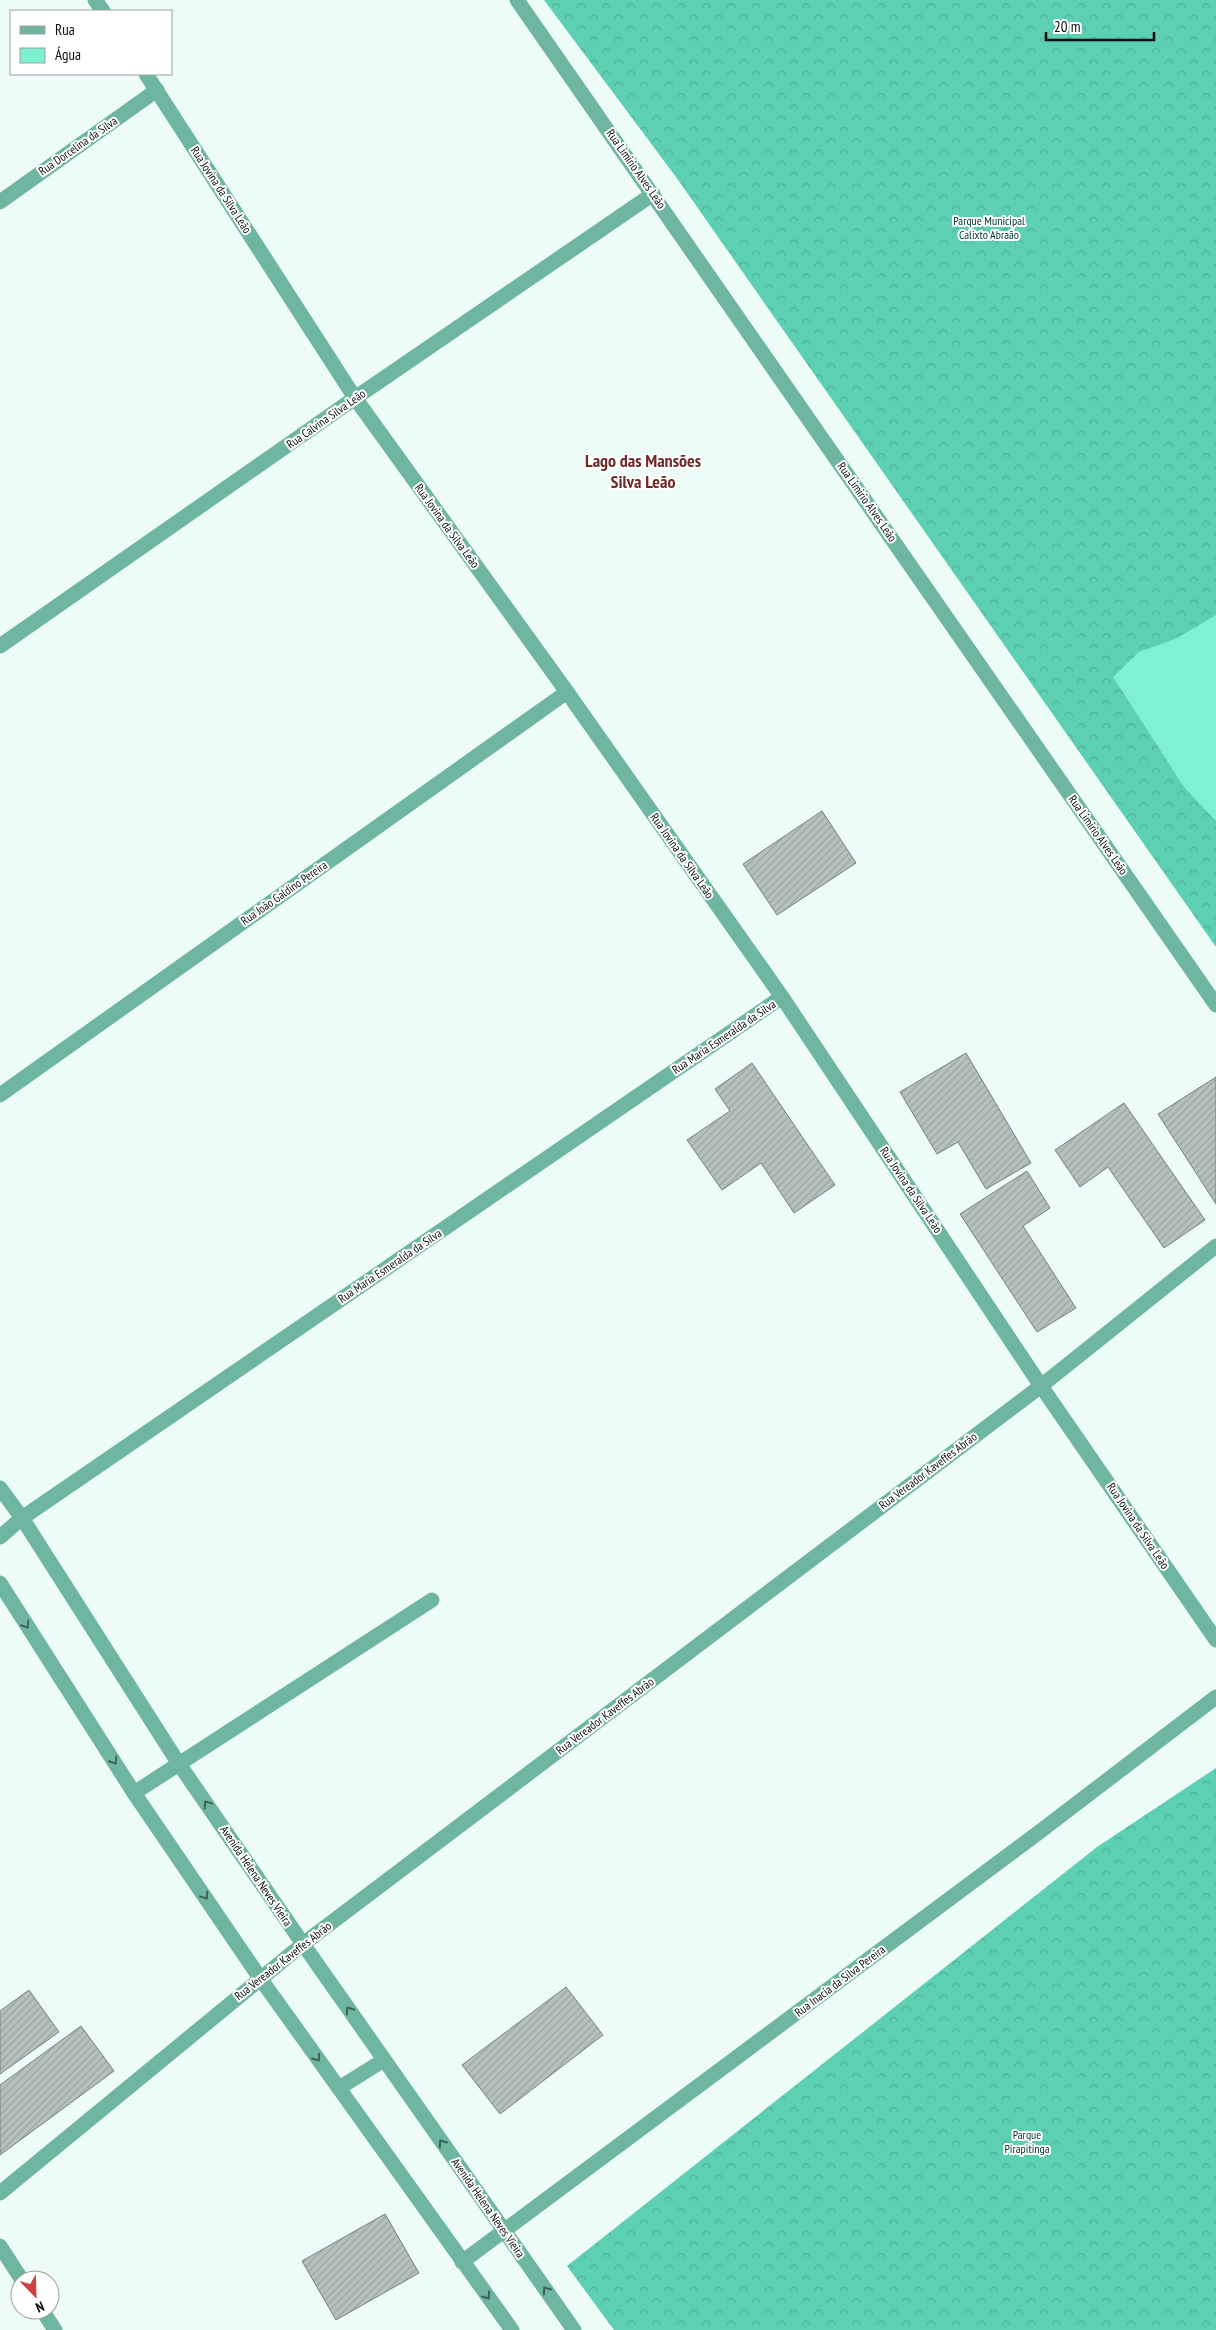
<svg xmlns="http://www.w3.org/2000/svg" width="1216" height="2330" font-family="'PT Sans Narrow',sans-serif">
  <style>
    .forest { fill: url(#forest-crowns) }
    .water { fill: #7ff0d2 }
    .building { fill: url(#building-hatch); stroke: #75817d }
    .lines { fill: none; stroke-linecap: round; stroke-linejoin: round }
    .service { stroke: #6fb6a2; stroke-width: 15 }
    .minor { stroke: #6fb6a2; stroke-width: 15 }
    .oneway { stroke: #3d6258 }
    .labels { text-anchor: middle; stroke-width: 4; stroke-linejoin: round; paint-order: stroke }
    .street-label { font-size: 12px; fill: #0b0f0e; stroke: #fff }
    .park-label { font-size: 12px; fill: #003429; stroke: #fff }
    .district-label { font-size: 18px; font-weight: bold; fill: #6f2927; stroke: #fff }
  </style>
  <defs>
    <pattern id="forest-crowns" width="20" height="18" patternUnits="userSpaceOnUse" patternTransform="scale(1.25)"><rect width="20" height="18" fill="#5dcfb2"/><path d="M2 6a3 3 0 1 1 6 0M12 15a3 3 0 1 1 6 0" fill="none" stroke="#50b198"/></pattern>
    <pattern id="building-hatch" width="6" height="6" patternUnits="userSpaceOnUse" patternTransform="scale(1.25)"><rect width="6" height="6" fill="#b4c1bd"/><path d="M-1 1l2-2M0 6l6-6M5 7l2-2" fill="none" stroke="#99a5a1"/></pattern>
  </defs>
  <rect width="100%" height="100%" fill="#eefcf7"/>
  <g class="forest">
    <path d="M544,0H1216V947L676,177Z"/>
    <path d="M1216,1768V2330H614L567,2266L1097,1847Z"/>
  </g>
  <path class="water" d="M1216,615V821L1184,787L1113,677L1139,652L1175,639Z"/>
  <g class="building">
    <path d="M822,811L856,863L777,915L743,864Z"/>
    <path d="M966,1053L1031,1163L986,1189L958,1142L937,1154L900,1092Z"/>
    <path d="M752,1063L835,1185L794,1213L761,1163L722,1190L687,1140L730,1111L715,1089Z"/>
    <path d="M1216,1077V1204L1158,1114Z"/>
    <path d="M1124,1103L1205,1220L1164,1248L1108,1167L1080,1187L1055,1150Z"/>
    <path d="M1027,1171L1050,1208L1023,1226L1076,1308L1037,1332L960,1214Z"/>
    <path d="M566,1987L603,2035L500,2114L462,2065Z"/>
    <path d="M29,1990L59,2032L0,2074V2011Z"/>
    <path d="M81,2026L114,2071L0,2155V2085Z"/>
    <path d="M385,2214L419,2273L336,2320L302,2261Z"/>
  </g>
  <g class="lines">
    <path class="service" d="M134,1793L432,1600"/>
    <g class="minor">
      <path d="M95,0L103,11"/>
      <path d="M517,0L1216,1005"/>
      <path d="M146,74L355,398L567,692L782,997L1041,1386L1216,1640"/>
      <path d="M0,202L157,90"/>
      <path d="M0,646L355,398L653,194"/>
      <path d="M0,1095L567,692"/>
      <path d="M0,1488L22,1518L179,1764L303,1944L574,2330"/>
      <path d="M0,1537L22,1518L782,997"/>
      <path d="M0,1583L134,1793L260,1978L512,2330"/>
      <path d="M339,2088L384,2060"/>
      <path d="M0,2193L303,1944L1041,1386L1216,1246"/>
      <path d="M0,2246L22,2280"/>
      <path d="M462,2262L1038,1833L1216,1697"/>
      <path d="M42,2310L55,2330"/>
    </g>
  </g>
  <defs><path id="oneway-chevron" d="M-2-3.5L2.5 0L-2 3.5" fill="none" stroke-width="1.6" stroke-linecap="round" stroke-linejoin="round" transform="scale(1.25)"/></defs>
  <g class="oneway">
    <use href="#oneway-chevron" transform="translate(26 1625) rotate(57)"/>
    <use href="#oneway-chevron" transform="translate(114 1761) rotate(57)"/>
    <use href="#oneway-chevron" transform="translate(207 1804) rotate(-124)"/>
    <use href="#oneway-chevron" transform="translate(205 1896) rotate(56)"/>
    <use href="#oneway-chevron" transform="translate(349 2010) rotate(-125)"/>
    <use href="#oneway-chevron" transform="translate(317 2058) rotate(55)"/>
    <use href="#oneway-chevron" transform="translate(442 2143) rotate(-125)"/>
    <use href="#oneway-chevron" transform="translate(546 2290) rotate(-125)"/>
    <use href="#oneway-chevron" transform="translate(487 2296) rotate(54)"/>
  </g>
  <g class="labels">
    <g class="street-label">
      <text transform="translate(78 146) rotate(-35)" y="4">Rua Dorcelina da Silva</text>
      <text transform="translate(636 169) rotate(55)" y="4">Rua Limirio Alves Leão</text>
      <text transform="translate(221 190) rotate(57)" y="4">Rua Jovina da Silva Leão</text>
      <text transform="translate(326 419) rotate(-35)" y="4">Rua Calvina Silva Leão</text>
      <text transform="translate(867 502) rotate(55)" y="4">Rua Limirio Alves Leão</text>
      <text transform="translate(447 526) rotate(54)" y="4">Rua Jovina da Silva Leão</text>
      <text transform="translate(1098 835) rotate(55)" y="4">Rua Limirio Alves Leão</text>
      <text transform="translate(682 856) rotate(55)" y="4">Rua Jovina da Silva Leão</text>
      <text transform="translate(284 893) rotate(-35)" y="4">Rua João Galdino Pereira</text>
      <text transform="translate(724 1037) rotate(-34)" y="4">Rua Maria Esmeralda da Silva</text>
      <text transform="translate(911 1190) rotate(56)" y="4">Rua Jovina da Silva Leão</text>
      <text transform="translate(390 1266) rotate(-34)" y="4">Rua Maria Esmeralda da Silva</text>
      <text transform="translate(928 1471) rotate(-37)" y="4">Rua Vereador Kaveffes Abrão</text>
      <text transform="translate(1138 1526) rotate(56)" y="4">Rua Jovina da Silva Leão</text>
      <text transform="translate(605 1716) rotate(-37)" y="4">Rua Vereador Kaveffes Abrão</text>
      <text transform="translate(256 1876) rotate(56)" y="4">Avenida Helena Neves Vieira</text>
      <text transform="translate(283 1961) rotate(-38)" y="4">Rua Vereador Kaveffes Abrão</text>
      <text transform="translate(840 1981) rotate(-37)" y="4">Rua Inacia da Silva Pereira</text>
      <text transform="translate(488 2208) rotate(55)" y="4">Avenida Helena Neves Vieira</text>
    </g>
    <g class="park-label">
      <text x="989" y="225">Parque Municipal<tspan x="989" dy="14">Calixto Abraão</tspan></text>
      <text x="1027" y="2139">Parque<tspan x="1027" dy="14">Pirapitinga</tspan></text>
    </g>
    <g class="district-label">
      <text x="643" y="467">Lago das Mansões<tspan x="643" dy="21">Silva Leão</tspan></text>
    </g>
  </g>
  <rect x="10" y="10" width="162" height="65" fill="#ffffff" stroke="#9d9f9f"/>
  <rect x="20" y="26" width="25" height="8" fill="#6fb6a2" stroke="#9d9f9f"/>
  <text x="55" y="35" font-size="15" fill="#0b0f0e">Rua</text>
  <rect x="20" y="48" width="25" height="15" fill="#7ff0d2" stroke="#9d9f9f"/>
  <text x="55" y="60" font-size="15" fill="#0b0f0e">Água</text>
  <g transform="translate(35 2295) rotate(157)"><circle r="24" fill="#ffffff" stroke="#9d9f9f"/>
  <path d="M0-4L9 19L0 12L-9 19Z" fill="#cf4042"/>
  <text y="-8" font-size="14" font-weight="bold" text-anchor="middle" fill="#0b0f0e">N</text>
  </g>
  <path d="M1046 32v8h108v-8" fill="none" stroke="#0b0f0e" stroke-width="2.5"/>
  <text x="1054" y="32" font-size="15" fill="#0b0f0e" stroke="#ffffff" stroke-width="4" paint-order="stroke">20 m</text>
</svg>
